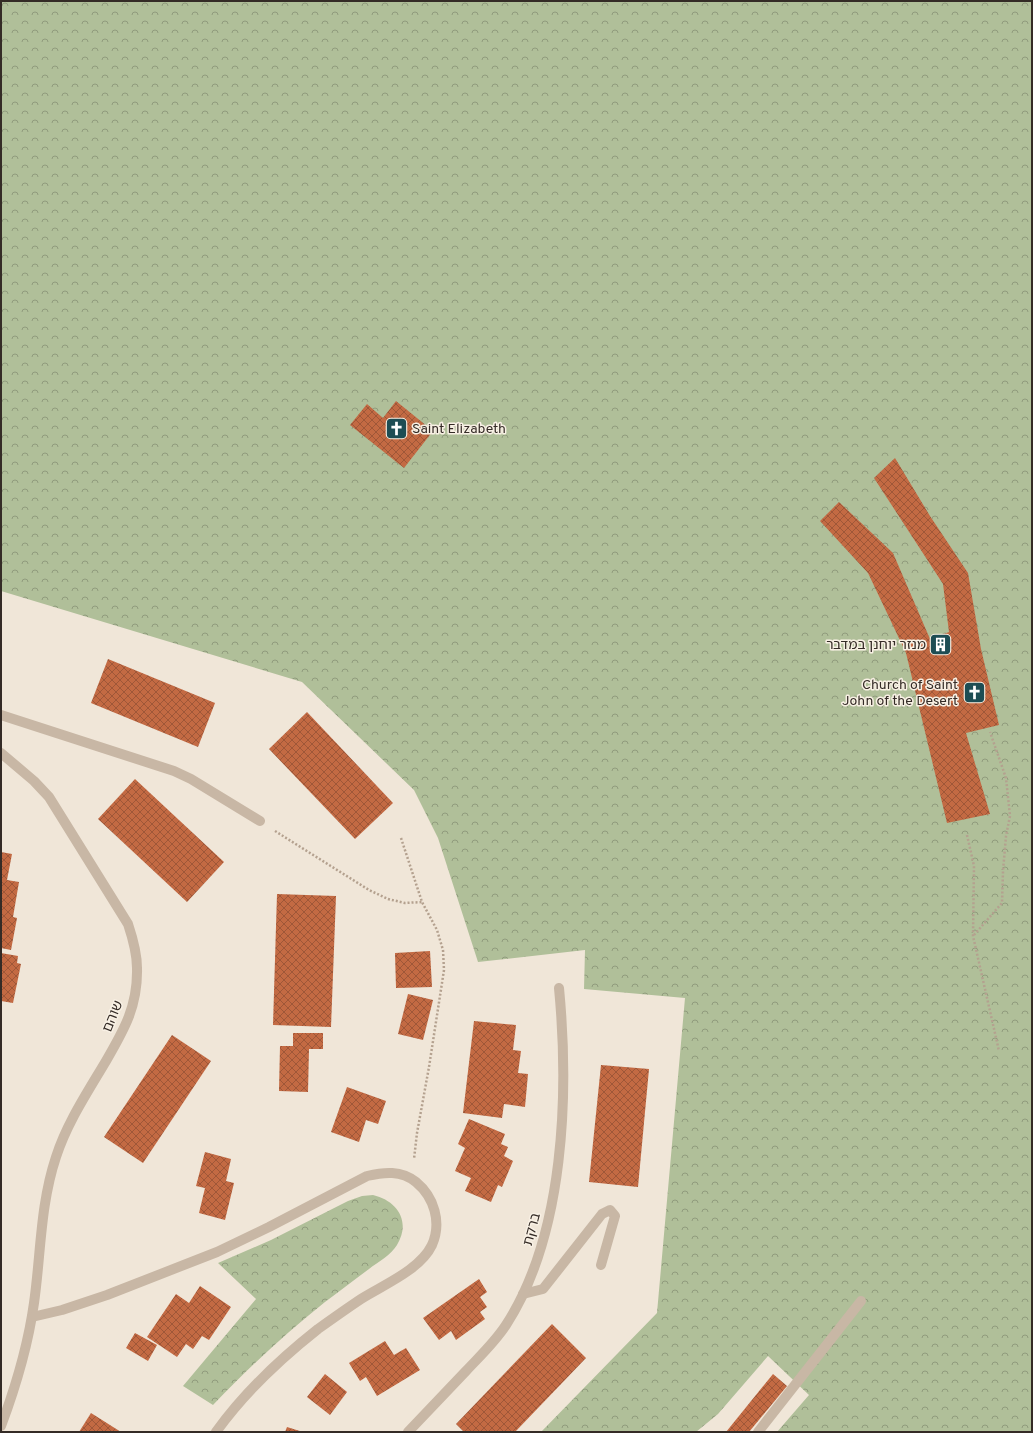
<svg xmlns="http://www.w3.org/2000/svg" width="1033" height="1433" font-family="Overpass,'Noto Sans Hebrew',sans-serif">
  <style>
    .forest { fill: url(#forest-crowns) }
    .building { fill: url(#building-cross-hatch) }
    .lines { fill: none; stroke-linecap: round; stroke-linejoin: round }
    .path { stroke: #b4a18f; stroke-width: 2.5; stroke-dasharray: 2 2; stroke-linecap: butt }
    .service { stroke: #c8b7a5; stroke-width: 10 }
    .minor { stroke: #c8b7a5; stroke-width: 10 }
    .labels { text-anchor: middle; stroke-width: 3; stroke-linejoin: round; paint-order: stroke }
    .poi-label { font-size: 14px; fill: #342b26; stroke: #f8f0e4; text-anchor: end }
    .street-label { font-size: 14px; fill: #342b26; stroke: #f8f0e4 }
  </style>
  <defs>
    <pattern id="forest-crowns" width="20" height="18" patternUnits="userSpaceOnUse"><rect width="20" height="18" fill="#b0bf99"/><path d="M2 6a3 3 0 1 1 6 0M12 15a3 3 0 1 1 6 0" fill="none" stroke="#909b7d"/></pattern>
    <pattern id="building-cross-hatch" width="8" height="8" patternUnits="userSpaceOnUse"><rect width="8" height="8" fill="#c36a43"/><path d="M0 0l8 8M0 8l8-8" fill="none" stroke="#9f5738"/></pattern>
  </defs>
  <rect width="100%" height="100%" fill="#f0e6d8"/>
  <g class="forest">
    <path d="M1,1H1032V1432H777L809,1395L768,1356L718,1414L696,1432H541L657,1313L685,998L584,989L585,950L478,962L438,838L414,790L302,682L1,591Z"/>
    <path d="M373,1195C398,1201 411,1222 397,1245C391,1255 378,1262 369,1269C354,1280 340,1291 325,1302C285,1334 248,1368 213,1405L183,1386L256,1299L218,1263L271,1240L348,1201L362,1196Z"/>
  </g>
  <g class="building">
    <path d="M396,401L433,431L404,468L350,425L367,404L383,418Z"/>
    <path d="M895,458L930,516L968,573L981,649L999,725L966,733L990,814L947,823L906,653L868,573L820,521L839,502L893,553L930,639L949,632L943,584L874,478Z"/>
    <path d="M108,659L215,703L198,747L91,703Z"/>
    <path d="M307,712L393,803L355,839L269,749Z"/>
    <path d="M135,779L224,862L187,902L98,819Z"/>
    <path d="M1,852L12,854L7,880L19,882L13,917L17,918L11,950L1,948Z"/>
    <path d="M277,894L336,896L331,1027L273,1025Z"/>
    <path d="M430,951L432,987L396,988L395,953Z"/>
    <path d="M1,953L18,956L17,963L21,964L13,1003L1,1001Z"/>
    <path d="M408,994L433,1000L423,1040L398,1034Z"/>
    <path d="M474,1021L516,1025L513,1050L521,1051L518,1073L528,1074L525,1107L504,1104L502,1118L463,1113Z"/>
    <path d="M293,1033H323V1049H309L308,1092L279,1091L280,1046H293Z"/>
    <path d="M172,1035L211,1061L143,1163L104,1137Z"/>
    <path d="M601,1065L649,1069L638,1187L589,1182Z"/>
    <path d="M347,1087L386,1101L378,1124L366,1120L359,1142L331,1132Z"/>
    <path d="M469,1119L505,1134L501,1144L508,1147L504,1156L513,1161L502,1187L498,1185L491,1202L465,1191L471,1178L455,1171L465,1148L458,1144Z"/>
    <path d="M205,1152L231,1159L226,1181L234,1183L225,1220L199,1213L205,1188L196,1186Z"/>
    <path d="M479,1279L487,1292L480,1297L487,1307L480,1312L485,1319L456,1340L451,1331L439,1340L423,1318Z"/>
    <path d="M200,1286L231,1307L209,1340L202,1336L193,1349L186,1344L177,1357L147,1337L176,1294L189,1303Z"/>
    <path d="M552,1324L586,1358L515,1432H464L456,1424Z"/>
    <path d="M135,1333L157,1345L148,1361L126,1348Z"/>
    <path d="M385,1341L394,1355L406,1348L420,1370L377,1396L366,1377L360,1381L349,1363Z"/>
    <path d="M325,1374L347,1392L330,1415L307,1397Z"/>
    <path d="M773,1374L787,1386L749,1432H726Z"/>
    <path d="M91,1413L121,1432H79Z"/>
    <path d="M287,1427L303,1432H285Z"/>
  </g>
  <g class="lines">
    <g class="path">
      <path d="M275,831L369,890L388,899L405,903L422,902"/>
      <path d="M967,835L974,866L973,936L999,1051"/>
      <path d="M401,838L422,902L437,930L443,950L444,970L429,1067L417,1133L414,1159"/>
      <path d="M974,935L1002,903L1003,871L1006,836L1010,816L1006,778L990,732"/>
    </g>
    <g class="service">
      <path d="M523,1294L543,1289L602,1214L610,1210L615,1216L601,1265"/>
      <path d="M758,1432L861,1301"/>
    </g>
    <g class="minor">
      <path d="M1,715L174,771L191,779L260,821"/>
      <path d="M1,753L34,781L49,797L128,924C133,939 137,953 137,968C138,1006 124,1030 106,1061C87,1093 67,1123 56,1157C40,1205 41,1254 34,1303C28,1346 16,1386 1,1426"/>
      <path d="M32,1317L62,1310L107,1295L217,1252L269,1227L367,1176C384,1172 401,1170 416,1182C434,1197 442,1222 432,1245C420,1270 383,1285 361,1299C346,1309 332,1319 318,1329C280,1359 244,1393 216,1432"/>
      <path d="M408,1432C427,1412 447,1391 466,1371C480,1356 495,1342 506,1325C565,1234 569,1093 559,988"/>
    </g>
  </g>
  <defs>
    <symbol id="church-square" viewBox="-11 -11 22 22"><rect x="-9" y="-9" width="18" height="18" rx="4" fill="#1d4d54" stroke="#f8f0e4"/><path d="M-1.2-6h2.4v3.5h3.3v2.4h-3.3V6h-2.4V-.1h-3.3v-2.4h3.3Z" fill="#fff"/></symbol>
    <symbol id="building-square" viewBox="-11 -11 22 22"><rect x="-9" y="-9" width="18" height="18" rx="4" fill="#1d4d54" stroke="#f8f0e4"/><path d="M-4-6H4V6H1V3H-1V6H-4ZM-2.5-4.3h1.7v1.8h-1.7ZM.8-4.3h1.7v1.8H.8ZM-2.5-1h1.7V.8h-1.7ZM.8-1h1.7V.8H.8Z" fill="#fff"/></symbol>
  </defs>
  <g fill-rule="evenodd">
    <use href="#church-square" x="384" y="416" width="25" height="25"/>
    <use href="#building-square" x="928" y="632" width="25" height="25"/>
    <use href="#church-square" x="962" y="680" width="25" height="25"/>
  </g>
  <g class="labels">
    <g class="poi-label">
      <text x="412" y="433" text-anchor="start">Saint Elizabeth</text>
      <text x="926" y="649">מנזר יוחנן במדבר</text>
      <text x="958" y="689">Church of Saint<tspan x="958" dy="16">John of the Desert</tspan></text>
    </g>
    <g class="street-label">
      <text transform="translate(112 1016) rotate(-68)" y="5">שוהם</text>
      <text transform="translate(531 1229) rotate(-75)" y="5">ברקת</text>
    </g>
  </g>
  <rect width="1033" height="1433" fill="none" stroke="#342b26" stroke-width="4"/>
</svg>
